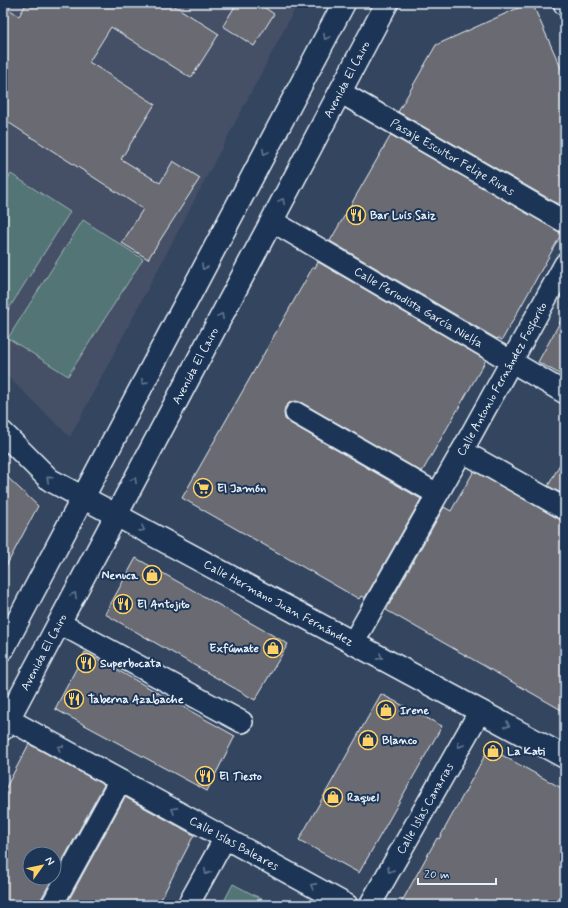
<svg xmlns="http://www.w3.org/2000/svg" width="568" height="908" font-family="Mynerve,sans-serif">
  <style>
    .built { fill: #445065 }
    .green { fill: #537576; stroke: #9eb3b7 }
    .building { fill: #696b72; stroke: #e8f1f8 }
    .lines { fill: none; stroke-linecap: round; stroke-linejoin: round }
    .street-casing { stroke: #e8f1f8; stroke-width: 24 }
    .secondary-casing { stroke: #e8f1f8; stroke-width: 25 }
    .street { stroke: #1d3557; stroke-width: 21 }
    .secondary { stroke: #1d3557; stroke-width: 22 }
    .oneway { stroke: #64778f }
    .labels { text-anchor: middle; stroke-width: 4; stroke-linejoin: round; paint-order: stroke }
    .street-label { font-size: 12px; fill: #e8f1f8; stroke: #1d3557 }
    .poi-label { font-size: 12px; font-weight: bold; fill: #e8f1f8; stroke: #1d3557; text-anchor: start }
  </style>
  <rect width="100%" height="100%" fill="#34455f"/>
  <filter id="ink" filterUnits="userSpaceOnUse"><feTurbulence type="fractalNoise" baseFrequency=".025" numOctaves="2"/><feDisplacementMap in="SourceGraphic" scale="8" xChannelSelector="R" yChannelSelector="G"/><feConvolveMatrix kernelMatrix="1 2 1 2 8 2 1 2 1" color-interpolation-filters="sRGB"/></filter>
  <g filter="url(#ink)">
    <path class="built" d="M3,3H282L296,7L70,437L3,372Z"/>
    <g class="green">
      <path d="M11,174L70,212L3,318V186Z"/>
      <path d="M83,220L143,259L68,376L8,338Z"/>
      <path d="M233,884L273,905H222Z"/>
    </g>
    <g class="building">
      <path d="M27,3H170L219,34L191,78L111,27L89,62L155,104L121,159L160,183L173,161L200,178L148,259L122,243L143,209L3,119V5L19,16Z"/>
      <path d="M237,3H258L274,14L254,46L223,26Z"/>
      <path d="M529,3H532L565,77V208L398,112L436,45Z"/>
      <path d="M391,135L562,233L502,340L498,338L497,339L330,241Z"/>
      <path d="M318,262L486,360L422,472L302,403L296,401L290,402L285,407L284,413L285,419L290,423L421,499L365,598L361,596L359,599L182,498L313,267L315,268Z"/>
      <path d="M565,313V377L538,362Z"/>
      <path d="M565,455V495L548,486Z"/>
      <path d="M474,471L559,519L565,521V712L386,610L444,507L451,511Z"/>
      <path d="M3,473L38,506L3,572Z"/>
      <path d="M136,558L288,644L255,700L105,614Z"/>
      <path d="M85,652L235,736L207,791L55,709Z"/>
      <path d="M381,694L442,726L359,873L299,840Z"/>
      <path d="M29,744L104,785L54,876V854H30V878H53L41,899L40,905H3V793Z"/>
      <path d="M489,748L565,790V905H400L437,838L439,839Z"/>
      <path d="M125,797L194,835L158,905H66Z"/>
    </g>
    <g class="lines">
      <defs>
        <g id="street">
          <path d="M564,3L565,5"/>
          <path id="s1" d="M340,92L565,222"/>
          <path id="s2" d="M272,221L565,393"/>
          <path d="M296,413L437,494"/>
          <path d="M462,451L565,509"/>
          <path d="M59,623L242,722"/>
          <path id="s3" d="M353,643L462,451L565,264"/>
          <path id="s4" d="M8,719L347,905"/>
          <path d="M52,905L120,781"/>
          <path d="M188,905L225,838"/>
          <path id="s5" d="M370,905L480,711"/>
        </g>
        <g id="secondary">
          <path id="s6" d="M3,433L50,480L116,515L565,757"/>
          <path d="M3,649L344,3"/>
          <path id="s7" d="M3,729L387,3"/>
        </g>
      </defs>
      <use href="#street" class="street-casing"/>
      <use href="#secondary" class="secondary-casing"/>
      <use href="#street" class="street"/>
      <use href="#secondary" class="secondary"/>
    </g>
    <defs><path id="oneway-chevron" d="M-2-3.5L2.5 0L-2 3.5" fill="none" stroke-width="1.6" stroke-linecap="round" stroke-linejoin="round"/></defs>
    <g class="oneway">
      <use href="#oneway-chevron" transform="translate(326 37) rotate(118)"/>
      <use href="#oneway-chevron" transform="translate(265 152) rotate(118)"/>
      <use href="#oneway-chevron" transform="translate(282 201) rotate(-62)"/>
      <use href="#oneway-chevron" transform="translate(204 267) rotate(118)"/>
      <use href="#oneway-chevron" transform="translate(221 316) rotate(-62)"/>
      <use href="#oneway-chevron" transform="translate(144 382) rotate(118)"/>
      <use href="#oneway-chevron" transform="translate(49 479) rotate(-140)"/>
      <use href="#oneway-chevron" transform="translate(134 480) rotate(-62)"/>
      <use href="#oneway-chevron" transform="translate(142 529) rotate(28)"/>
      <use href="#oneway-chevron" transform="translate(74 595) rotate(-62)"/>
      <use href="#oneway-chevron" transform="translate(380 657) rotate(28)"/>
      <use href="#oneway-chevron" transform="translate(507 725) rotate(28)"/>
      <use href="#oneway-chevron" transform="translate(460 745) rotate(119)"/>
      <use href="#oneway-chevron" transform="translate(60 748) rotate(-151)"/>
      <use href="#oneway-chevron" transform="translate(174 810) rotate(-151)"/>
      <use href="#oneway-chevron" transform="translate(390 870) rotate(119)"/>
      <use href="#oneway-chevron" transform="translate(207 872) rotate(119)"/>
      <use href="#oneway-chevron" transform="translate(313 886) rotate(-151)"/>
    </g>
  </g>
  <defs>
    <symbol id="restaurant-ring" viewBox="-11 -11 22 22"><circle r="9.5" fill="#1d3557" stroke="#ffd166" stroke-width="1.5"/><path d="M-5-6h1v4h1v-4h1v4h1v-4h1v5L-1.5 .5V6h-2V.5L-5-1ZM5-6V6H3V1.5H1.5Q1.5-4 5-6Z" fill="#ffd166"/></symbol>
    <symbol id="supermarket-ring" viewBox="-11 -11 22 22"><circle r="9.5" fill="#1d3557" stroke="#ffd166" stroke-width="1.5"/><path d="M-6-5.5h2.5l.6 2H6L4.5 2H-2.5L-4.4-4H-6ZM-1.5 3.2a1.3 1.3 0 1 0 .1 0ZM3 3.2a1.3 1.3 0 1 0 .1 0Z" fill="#ffd166"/></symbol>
    <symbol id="shop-ring" viewBox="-11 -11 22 22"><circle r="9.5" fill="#1d3557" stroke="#ffd166" stroke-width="1.5"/><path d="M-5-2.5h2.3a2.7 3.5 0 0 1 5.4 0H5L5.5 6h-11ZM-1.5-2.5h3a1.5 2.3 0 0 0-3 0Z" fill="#ffd166"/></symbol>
  </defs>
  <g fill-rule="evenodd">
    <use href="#restaurant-ring" x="345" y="204" width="22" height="22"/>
    <use href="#supermarket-ring" x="192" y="477" width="22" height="22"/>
    <use href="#shop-ring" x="141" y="564" width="22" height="22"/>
    <use href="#restaurant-ring" x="112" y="593" width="22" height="22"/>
    <use href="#shop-ring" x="262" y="637" width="22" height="22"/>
    <use href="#restaurant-ring" x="75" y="652" width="22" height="22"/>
    <use href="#restaurant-ring" x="63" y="688" width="22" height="22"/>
    <use href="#shop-ring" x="375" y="699" width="22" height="22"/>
    <use href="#shop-ring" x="357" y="729" width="22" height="22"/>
    <use href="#shop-ring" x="482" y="740" width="22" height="22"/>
    <use href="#restaurant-ring" x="194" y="765" width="22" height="22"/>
    <use href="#shop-ring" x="322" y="786" width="22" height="22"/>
  </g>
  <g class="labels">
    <g class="street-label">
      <text dy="4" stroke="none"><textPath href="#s7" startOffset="735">Avenida El Cairo</textPath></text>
      <text dy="4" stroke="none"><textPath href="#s1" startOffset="130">Pasaje Escultor Felipe Rivas</textPath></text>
      <text dy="4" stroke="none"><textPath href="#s2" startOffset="170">Calle Periodista García Nielfa</textPath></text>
      <text dy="4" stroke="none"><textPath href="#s7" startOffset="411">Avenida El Cairo</textPath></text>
      <text dy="4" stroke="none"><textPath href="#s3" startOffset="303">Calle Antonio Fernández Fosforito</textPath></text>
      <text dy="4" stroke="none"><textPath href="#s6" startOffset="326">Calle Hermano Juan Fernández</textPath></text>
      <text dy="4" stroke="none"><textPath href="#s7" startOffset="87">Avenida El Cairo</textPath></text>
      <text dy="4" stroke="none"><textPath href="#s5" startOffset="111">Calle Islas Canarias</textPath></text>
      <text dy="4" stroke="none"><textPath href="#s4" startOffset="258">Calle Islas Baleares</textPath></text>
    </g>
    <g class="poi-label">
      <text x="370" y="219">Bar Luis Saiz</text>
      <text x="217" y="492">El Jamón</text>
      <text x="138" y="579" text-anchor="end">Nenuca</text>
      <text x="137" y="608">El Antojito</text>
      <text x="259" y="652" text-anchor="end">Exfúmate</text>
      <text x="100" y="667">Superbocata</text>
      <text x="88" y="703">Taberna Azabache</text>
      <text x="400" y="714">Irene</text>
      <text x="382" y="744">Blanco</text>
      <text x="507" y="755">La Kati</text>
      <text x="219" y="780">El Tiesto</text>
      <text x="347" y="801">Raquel</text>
    </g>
  </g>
  <rect width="568" height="908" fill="none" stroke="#1d3557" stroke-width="16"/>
  <rect x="8" y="8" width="552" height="892" fill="none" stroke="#e8f1f8" stroke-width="1.5" filter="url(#ink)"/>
  <g transform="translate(42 866) rotate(57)"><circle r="19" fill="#1d3557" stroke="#6e8097"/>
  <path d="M0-3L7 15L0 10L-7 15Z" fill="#ffd166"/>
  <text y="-6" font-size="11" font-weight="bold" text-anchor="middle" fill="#e8f1f8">N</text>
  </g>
  <path d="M418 878v6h78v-6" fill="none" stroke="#e8f1f8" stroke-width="2"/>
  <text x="424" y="878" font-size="12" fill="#e8f1f8" stroke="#1d3557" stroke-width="3" paint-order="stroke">20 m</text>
</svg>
